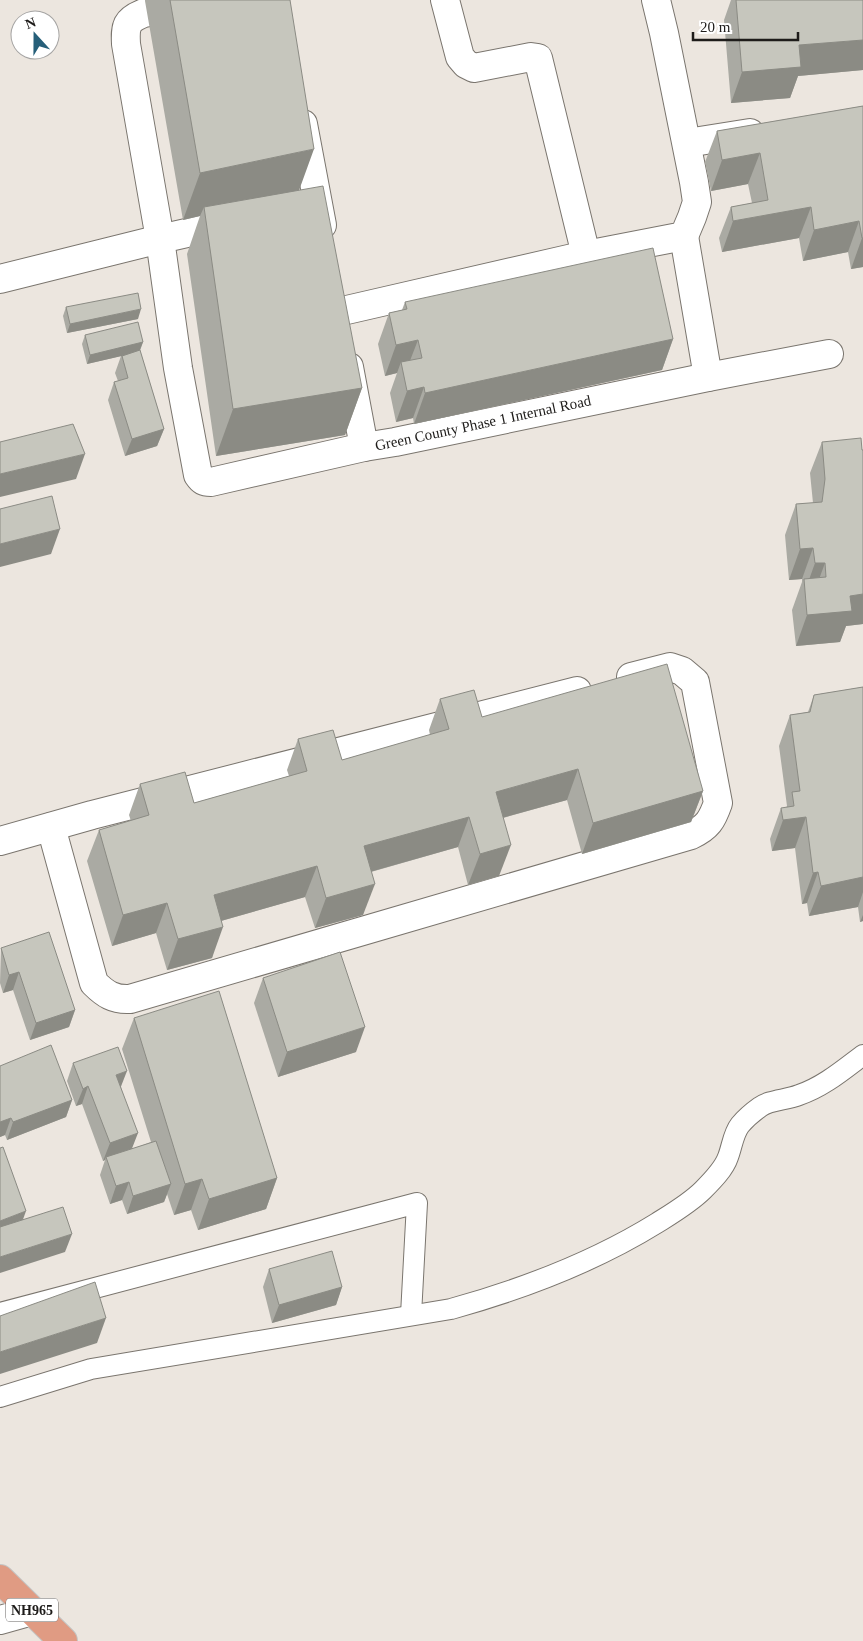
<svg xmlns="http://www.w3.org/2000/svg" width="863" height="1641" font-family="Georgia,serif">
  <style>
    .lines { fill: none; stroke-linecap: round; stroke-linejoin: round }
    .service-casing { stroke: #7a756e; stroke-width: 22 }
    .minor-casing { stroke: #7a756e; stroke-width: 30 }
    .trunk-casing { stroke: #c4c4c3; stroke-width: 30 }
    .service { stroke: #fff; stroke-width: 20 }
    .minor { stroke: #fff; stroke-width: 28 }
    .trunk { stroke: #e09b83; stroke-width: 28 }
    .wall { fill: #aaaaa3 }
    .shaded-wall { fill: #8b8b84 }
    .building { fill: #c6c6bd; stroke: #8b8b84 }
    .labels { text-anchor: middle; stroke-width: 5; stroke-linejoin: round; paint-order: stroke }
    .shield { fill: #fff; stroke: #62605f; stroke-width: 1 }
    .shield-label { font-size: 14px; font-weight: bold; fill: #1e1c1a }
    .street-label { font-size: 15px; fill: #1e1c1a; stroke: #fff }
  </style>
  <rect width="100%" height="100%" fill="#ece6df"/>
  <g class="lines">
    <defs>
      <g id="service">
        <path d="M0,1313L417,1203L411,1315"/>
        <path d="M0,1397L91,1369L451,1309C523,1289 594,1262 657,1223C673,1213 690,1203 703,1190C712,1181 724,1169 728,1157C732,1147 733,1134 740,1125C745,1119 753,1112 760,1107C769,1100 787,1100 799,1095C823,1087 843,1070 863,1055"/>
      </g>
      <g id="minor">
        <path d="M445,0L460,57L466,64L474,68L531,57L538,58L586,255"/>
        <path d="M303,124L322,225"/>
        <path d="M687,143L750,133"/>
        <path d="M231,223L160,239L178,368L198,475C202,481 204,482 211,482L364,447L395,442L708,377L829,354"/>
        <path d="M684,236L708,377"/>
        <path d="M0,279L160,239L126,44C125,26 126,20 144,13L209,0"/>
        <path d="M338,312L586,255L684,236L692,217L697,202L694,182L664,33L656,0"/>
        <path d="M349,367L364,447"/>
        <path d="M51,827L94,983C105,994 114,1000 130,999L691,835C708,827 712,820 718,803L695,682L682,671L670,667L631,677"/>
        <path d="M0,841L92,815L577,691"/>
        <path d="M0,1620L32,1611"/>
      </g>
      <path id="trunk" d="M0,1579L63,1641"/>
    </defs>
    <use href="#service" class="service-casing"/>
    <use href="#minor" class="minor-casing"/>
    <use href="#trunk" class="trunk-casing"/>
    <use href="#service" class="service"/>
    <use href="#minor" class="minor"/>
    <use href="#trunk" class="trunk"/>
  </g>
  <g class="wall">
    <path d="M145,0H290L299,190L362,388L345,435L216,456L187,254L200,216L183,220L145,1Z"/>
    <path d="M731,0H863V70L798,76L790,98L731,103L724,20Z"/>
    <path d="M863,106V267L851,269L848,252L803,261L799,238L722,252L719,238L731,207L752,203L748,184L711,191L705,162L717,131Z"/>
    <path d="M405,302L673,339L662,370L414,424L413,418L396,422L390,393L397,373L385,376L378,344L389,313L402,310Z"/>
    <path d="M66,307L138,319L67,333L63,316Z"/>
    <path d="M85,335L143,342L140,351L164,429L157,446L125,456L108,400L114,382L118,381L115,373L121,356L87,364L82,344Z"/>
    <path d="M822,442L863,450V624L846,626L840,642L796,646L792,610L802,582V579L789,580L785,535L796,504L813,503L810,473Z"/>
    <path d="M863,687V921L860,922L858,907L809,916L807,903L802,904L795,848L772,851L770,839L781,808H786L787,806L779,746L790,715L808,712L814,695Z"/>
    <path d="M440,699L482,717L703,791L691,822L582,854L567,800L503,818L499,876L468,885L458,847L371,872L363,915L315,928L305,897L221,921L212,958L167,970L156,933L112,946L87,861L99,830L131,821L129,815L140,784L194,803L289,776L287,770L298,739L342,760L430,735L429,730Z"/>
    <path d="M1,948L75,1010L69,1027L30,1040L13,990L3,993L0,983Z"/>
    <path d="M263,978L356,1052L278,1077L254,1003Z"/>
    <path d="M134,1018L277,1178L266,1209L198,1230L191,1210L174,1215L167,1194L164,1202L127,1214L122,1200L110,1204L100,1175L105,1160L103,1161L82,1104L76,1106L67,1081L73,1063L121,1087L132,1149L151,1142L122,1049Z"/>
    <path d="M0,1066L72,1100L66,1117L7,1140L5,1135L0,1137Z"/>
    <path d="M269,1269L342,1287L336,1305L272,1323L263,1287Z"/>
  </g>
  <g class="shaded-wall">
    <path d="M863,40V70L798,76L790,98L731,103L742,72L799,45Z"/>
    <path d="M314,149L297,196L204,207L200,216L183,220L200,173Z"/>
    <path d="M760,153L748,184L711,191L722,160Z"/>
    <path d="M811,207L799,238L722,252L733,221Z"/>
    <path d="M859,221L848,252L803,261L814,230Z"/>
    <path d="M862,238H863V267L851,269Z"/>
    <path d="M141,309L138,319L67,333L70,324Z"/>
    <path d="M673,339L662,370L414,424L425,393Z"/>
    <path d="M418,340L406,371L401,362L397,373L385,376L396,345Z"/>
    <path d="M143,342L139,352L87,364L90,355Z"/>
    <path d="M424,387L413,418L396,422L407,391Z"/>
    <path d="M362,388L345,435L216,456L233,409Z"/>
    <path d="M164,429L157,446L125,456L132,439Z"/>
    <path d="M85,454L76,479L0,497V474Z"/>
    <path d="M60,529L51,554L0,567V544Z"/>
    <path d="M813,548L802,579L789,580L800,549Z"/>
    <path d="M815,563H825L814,593L805,591Z"/>
    <path d="M863,594V624L846,626L840,642L796,646L807,615L850,596Z"/>
    <path d="M578,769L567,800L484,823L496,792Z"/>
    <path d="M703,791L691,822L582,854L593,823Z"/>
    <path d="M469,817L458,847L352,877L364,846Z"/>
    <path d="M806,817L795,848L772,851L783,820Z"/>
    <path d="M511,845L499,876L468,885L480,854Z"/>
    <path d="M317,866L305,897L203,926L214,895Z"/>
    <path d="M818,872L807,903L802,904L813,873Z"/>
    <path d="M863,877V892L858,907L809,916L821,886Z"/>
    <path d="M375,884L363,915L315,928L326,898Z"/>
    <path d="M167,903L156,933L112,946L123,915Z"/>
    <path d="M863,915V921L860,922Z"/>
    <path d="M223,927L212,958L167,970L178,939Z"/>
    <path d="M19,972L13,990L3,993L9,975Z"/>
    <path d="M75,1010L69,1027L30,1040L36,1023Z"/>
    <path d="M365,1027L356,1052L278,1077L287,1052Z"/>
    <path d="M127,1071L120,1089L116,1075Z"/>
    <path d="M88,1086L82,1104L76,1106L83,1089Z"/>
    <path d="M72,1100L66,1117L7,1140L13,1122Z"/>
    <path d="M11,1118L5,1135L0,1137V1122Z"/>
    <path d="M138,1133L131,1151L106,1157L105,1160L103,1161L110,1143Z"/>
    <path d="M277,1178L266,1209L198,1230L209,1199Z"/>
    <path d="M202,1179L191,1210L174,1215L185,1184Z"/>
    <path d="M129,1182L122,1200L110,1204L116,1186Z"/>
    <path d="M171,1184L164,1202L127,1214L133,1196Z"/>
    <path d="M26,1211L20,1228L0,1236V1221Z"/>
    <path d="M72,1234L65,1252L0,1273V1257Z"/>
    <path d="M342,1287L336,1305L272,1323L279,1305Z"/>
    <path d="M106,1318L97,1343L0,1374V1352Z"/>
  </g>
  <g class="building">
    <path d="M170,0H290L314,149L200,173Z"/>
    <path d="M736,0H863V40L799,45L801,67L742,72Z"/>
    <path d="M863,106V238H862L859,221L814,230L811,207L733,221L731,207L768,200L760,153L722,160L717,131Z"/>
    <path d="M323,186L362,388L233,409L204,207Z"/>
    <path d="M653,248L673,339L425,393L424,387L407,391L401,362L422,358L418,340L396,345L389,313L407,309L405,302Z"/>
    <path d="M138,293L141,309L70,324L66,307Z"/>
    <path d="M138,322L143,342L90,355L85,335Z"/>
    <path d="M140,350L164,429L132,439L114,382L128,378L122,356Z"/>
    <path d="M73,424L85,454L0,474V442Z"/>
    <path d="M861,438L862,450H863V594L850,596L852,611L807,615L804,579L826,577L825,563H815L813,548L800,549L796,504L822,502L825,479L822,442Z"/>
    <path d="M52,496L60,529L0,544V509Z"/>
    <path d="M667,664L703,791L593,823L578,769L496,792L511,845L480,854L469,817L364,846L375,884L326,898L317,866L214,895L223,927L178,939L167,903L123,915L99,830L149,815L140,784L185,772L194,803L307,771L298,739L333,730L342,760L449,729L440,699L474,690L482,717Z"/>
    <path d="M863,687V877L821,886L818,872L813,873L806,817L783,820L781,808L794,806L792,792L800,791L790,715L810,712L814,695Z"/>
    <path d="M49,932L75,1010L36,1023L19,972L9,975L1,948Z"/>
    <path d="M340,952L365,1027L287,1052L263,978Z"/>
    <path d="M219,991L277,1178L209,1199L202,1179L185,1184L134,1018Z"/>
    <path d="M51,1045L72,1100L13,1122L11,1118L0,1122V1066Z"/>
    <path d="M118,1047L127,1071L116,1075L138,1133L110,1143L88,1086L83,1089L73,1063Z"/>
    <path d="M156,1141L171,1184L133,1196L129,1182L116,1186L106,1157Z"/>
    <path d="M3,1147L26,1211L0,1221V1148Z"/>
    <path d="M63,1207L72,1234L0,1257V1227Z"/>
    <path d="M332,1251L342,1287L279,1305L269,1269Z"/>
    <path d="M95,1282L106,1318L0,1352V1316Z"/>
  </g>
  <g class="labels">
    <rect class="shield" x="6" y="1598.5" width="52" height="23" rx="4"/>
    <g class="shield-label">
      <text x="32" y="1615">NH965</text>
    </g>
    <g class="street-label">
      <text transform="translate(483 423) rotate(-12)" y="5">Green County Phase 1 Internal Road</text>
    </g>
  </g>
  <g transform="translate(35 35) rotate(339)"><circle r="24" fill="#ffffff" stroke="#a5a4a3"/>
  <path d="M0-4L9 19L0 12L-9 19Z" fill="#265f79"/>
  <text y="-8" font-size="14" font-weight="bold" text-anchor="middle" fill="#1e1c1a">N</text>
  </g>
  <path d="M693 32v8h105v-8" fill="none" stroke="#1e1c1a" stroke-width="2.5"/>
  <text x="700" y="32" font-size="15" fill="#1e1c1a" stroke="#ffffff" stroke-width="4" paint-order="stroke">20 m</text>
</svg>
